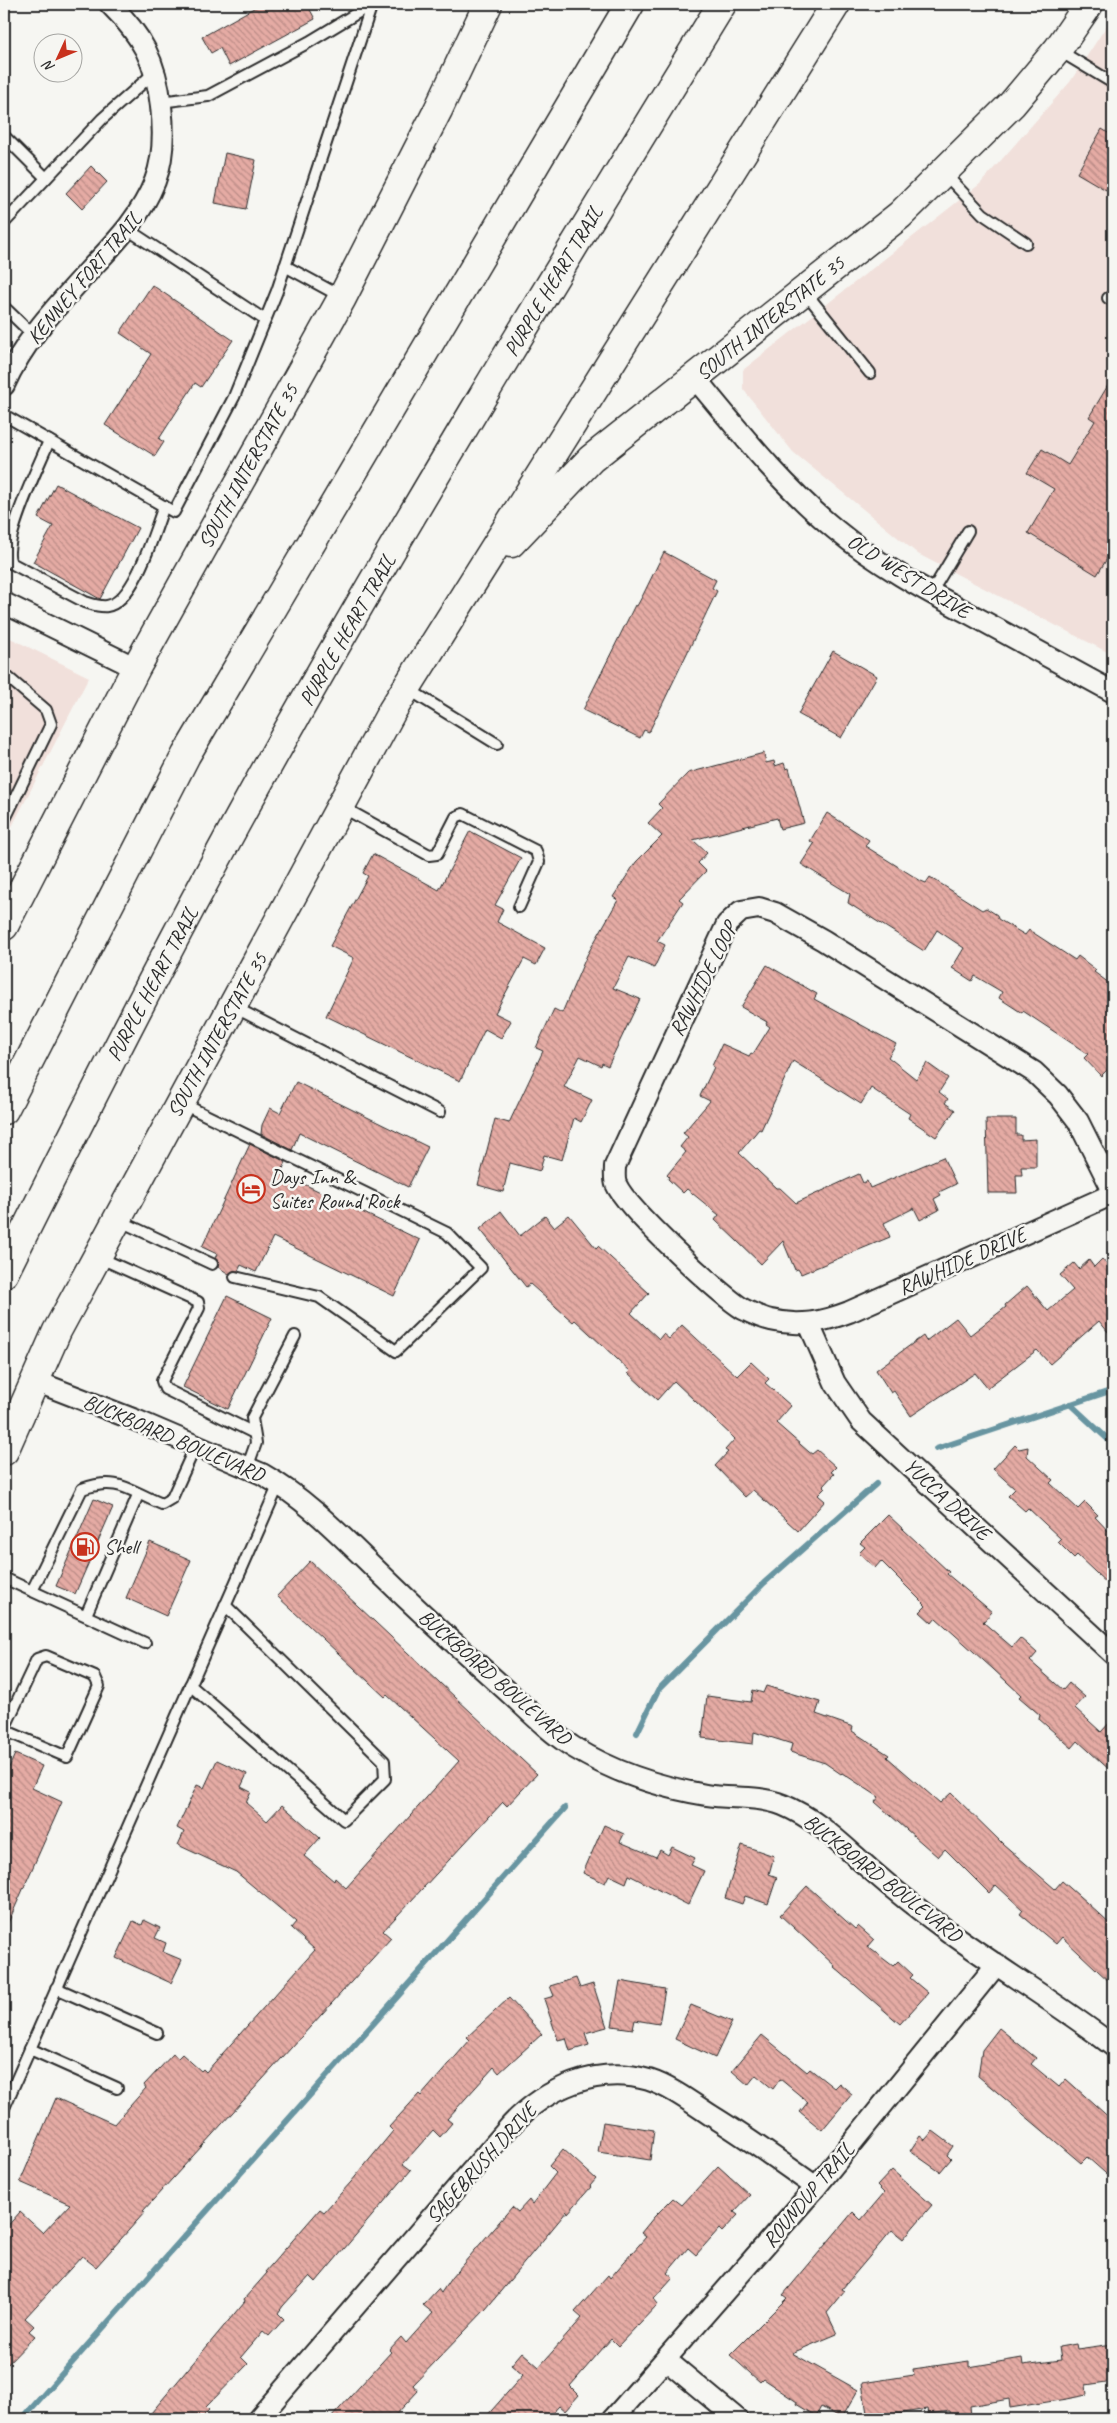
<svg xmlns="http://www.w3.org/2000/svg" width="1117" height="2423" font-family="Caveat,sans-serif">
  <style>
    .built { fill: #f1e0db }
    .lines { fill: none; stroke-linecap: round; stroke-linejoin: round }
    .stream { stroke: #6895a1; stroke-width: 6 }
    .building { fill: url(#building-back-hatch); stroke: #2b2b2b }
    .lane-casing { stroke: #2b2b2b; stroke-width: 14 }
    .street-casing { stroke: #2b2b2b; stroke-width: 24 }
    .secondary-casing { stroke: #2b2b2b; stroke-width: 31 }
    .highway-casing { stroke: #2b2b2b; stroke-width: 31 }
    .lane { stroke: #f6f6f2; stroke-width: 10 }
    .street { stroke: #f6f6f2; stroke-width: 20 }
    .secondary { stroke: #f6f6f2; stroke-width: 28 }
    .highway { stroke: #f6f6f2; stroke-width: 28 }
    .labels { text-anchor: middle; stroke-width: 5; stroke-linejoin: round; paint-order: stroke }
    .street-label { font-size: 21px; fill: #2b2b2b; stroke: #f6f6f2 }
    .poi-label { font-size: 21px; fill: #2b2b2b; stroke: #f6f6f2; text-anchor: start }
  </style>
  <defs>
    <pattern id="building-back-hatch" width="6" height="6" patternUnits="userSpaceOnUse" patternTransform="scale(1.25)"><rect width="6" height="6" fill="#e5aba4"/><path d="M-1 5l2 2M0 0l6 6M5-1l2 2" fill="none" stroke="#ba8b86"/></pattern>
  </defs>
  <rect width="100%" height="100%" fill="#f6f6f2"/>
  <filter id="ink" filterUnits="userSpaceOnUse"><feTurbulence type="fractalNoise" baseFrequency=".02" numOctaves="2"/><feDisplacementMap in="SourceGraphic" scale="10" xChannelSelector="R" yChannelSelector="G"/><feConvolveMatrix kernelMatrix="1 2 1 2 8 2 1 2 1" color-interpolation-filters="sRGB"/></filter>
  <g filter="url(#ink)">
    <g class="built">
      <path d="M1113,16V655L918,554L793,452L743,389V370L980,184L1070,82Z"/>
      <path d="M4,635L89,677L4,842Z"/>
    </g>
    <g class="lines">
      <g class="stream">
        <path d="M1070,1404L1113,1444"/>
        <path d="M936,1449L1113,1390"/>
        <path d="M637,1733L658,1690L764,1583L876,1484"/>
        <path d="M22,2419L565,1808"/>
      </g>
    </g>
    <g class="building">
      <path d="M261,4H307L315,19L229,66L220,48L211,53L202,37Z"/>
      <path d="M1102,129L1113,136V177L1106,190L1077,173Z"/>
      <path d="M225,153L256,160L246,209L215,203Z"/>
      <path d="M91,166L107,182L82,209L66,193Z"/>
      <path d="M152,285L233,340L201,387L195,383L159,439L164,442L155,456L105,425L151,354L120,333Z"/>
      <path d="M1113,377V549L1097,575L1028,533L1054,489L1027,473L1042,449L1068,465L1095,421L1089,417Z"/>
      <path d="M56,484L138,528L100,599L33,562L53,526L38,518Z"/>
      <path d="M664,552L716,580L712,588L717,591L649,732L644,730L640,738L583,710L635,605L637,606L643,595Z"/>
      <path d="M833,651L877,676L841,738L798,714Z"/>
      <path d="M764,753L766,763L774,761L775,766L784,763L786,769L789,768L804,823L780,829L777,818L693,840L707,853L698,863L706,871L679,899L683,902L657,941L665,945L654,968L629,957L613,988L640,999L608,1066L602,1063L601,1066L580,1056L564,1087L592,1100L581,1122L574,1118L562,1160L544,1155L540,1171L510,1163L503,1192L478,1185L495,1119L509,1123L543,1051L536,1048L554,1009L562,1013L587,955L618,900L613,897L636,862L662,836L648,823L662,808L658,804L688,773Z"/>
      <path d="M827,813L869,840L865,846L921,881L926,883L930,877L982,910L986,908L997,915L998,919L1025,935L1029,930L1075,960L1078,956L1096,970L1094,972L1113,986V1064L1101,1076L1084,1058L1088,1054L1023,1011L1022,1013L999,998L1002,992L975,976L972,981L952,968L964,948L937,930L924,951L848,903L850,894L801,864L814,844L810,841Z"/>
      <path d="M470,831L521,858L495,905L503,909L497,922L545,948L536,965L524,959L495,1013L511,1021L501,1038L485,1029L460,1081L326,1016L354,958L330,946L368,876L363,873L373,854L439,890Z"/>
      <path d="M767,965L817,994L814,999L896,1044L888,1057L916,1079L927,1063L948,1078L939,1092L948,1099L945,1103L955,1110L936,1137L908,1118L910,1114L871,1088L861,1104L793,1061L761,1130L759,1129L739,1153L776,1188H780L796,1203L859,1174L863,1183L867,1181L870,1188L943,1157L956,1184L939,1192L941,1195L934,1199L939,1210L920,1220L914,1208L884,1223L890,1237L801,1274L798,1269L795,1270L783,1241L761,1264L715,1220L719,1215L687,1189L683,1193L668,1179L669,1177L667,1175L686,1152L680,1147L688,1137L683,1133L710,1101L700,1096L714,1067L712,1066L722,1044L749,1056L751,1053L753,1054L770,1027L766,1024L767,1022L741,1007Z"/>
      <path d="M296,1082L428,1147L408,1187L299,1133L292,1150L261,1134L262,1125L270,1108L280,1113Z"/>
      <path d="M986,1119H1016V1135H1021V1140L1036,1139V1167H1021L1022,1175H1016L1017,1193H988Z"/>
      <path d="M250,1144L286,1162L281,1173L420,1240L394,1296L273,1237L256,1272L241,1265L238,1271H233L229,1274L218,1267L219,1263L215,1258L217,1254L202,1247Z"/>
      <path d="M501,1211L520,1236L545,1216L554,1227L569,1215L596,1248L598,1246L649,1293L631,1313L659,1339L663,1334L669,1339L682,1325L737,1376L751,1362L769,1379L765,1383L791,1406L776,1423L809,1452L812,1454L817,1450L836,1467L831,1472L834,1474L823,1486L825,1488L818,1495L825,1501L798,1531L753,1490L745,1497L715,1466L728,1452L725,1450L735,1439L674,1381L657,1400L628,1373L630,1371L575,1320L573,1322L530,1284L526,1287L480,1229Z"/>
      <path d="M1102,1259L1113,1272V1338L1099,1321L1050,1364L1037,1350L987,1388L975,1373L911,1416L894,1391L891,1393L876,1370L923,1336L926,1341L956,1318L970,1335L1006,1307L1005,1305L1027,1286L1048,1311L1073,1290L1060,1275L1074,1263L1079,1269L1089,1260L1094,1267Z"/>
      <path d="M227,1296L272,1318L228,1409L183,1387Z"/>
      <path d="M1015,1445L1019,1449L1028,1447L1027,1456L1053,1480L1050,1483L1078,1509L1085,1502L1098,1515L1095,1517L1113,1536V1589L1077,1555L1074,1558L1058,1542L1061,1539L1028,1508L1025,1511L1008,1496L1015,1489L993,1469Z"/>
      <path d="M94,1499L113,1507L75,1594L56,1586Z"/>
      <path d="M888,1515L949,1572L947,1574L992,1612L983,1622L1012,1647L1020,1638L1037,1653L1030,1661L1063,1690L1069,1683L1085,1697L1075,1708L1101,1732L1113,1719V1773L1078,1741L1072,1748L1039,1719L1040,1715L1019,1697L1021,1695L993,1669L936,1618L932,1623L920,1612L926,1606L881,1561L875,1568L859,1553L865,1547L860,1543Z"/>
      <path d="M150,1542L191,1560L166,1616L126,1598Z"/>
      <path d="M310,1561L537,1774L507,1806L503,1802L383,1931L391,1938L143,2211L145,2212L96,2267L82,2256L25,2318L34,2326L29,2331L35,2336L4,2368V2230L20,2212L43,2233L70,2204L20,2182L56,2098L114,2124L146,2088L144,2085L173,2054L178,2058L182,2054L201,2071L203,2069L206,2072L315,1950L291,1928L296,1922L236,1872L178,1845L184,1832L177,1828L197,1785L204,1788L217,1760L247,1774L241,1787L251,1792L246,1803L267,1821L282,1805L320,1838L304,1856L334,1881L335,1878L346,1888L459,1761L387,1695L385,1697L277,1596Z"/>
      <path d="M766,1686L820,1702L816,1714L853,1727L852,1731L889,1755L887,1757L940,1803L951,1793L1003,1844L1055,1889L1062,1881L1087,1903L1113,1927V1985L1062,1937L1056,1944L1020,1914L1023,1910L996,1885L989,1893L945,1849L938,1857L875,1802L879,1797L842,1773L841,1774L825,1763L790,1752L792,1744L754,1732L753,1744L702,1738L707,1696L751,1702L753,1690L763,1693Z"/>
      <path d="M15,1754L42,1766L32,1788L62,1802L4,1932V1779Z"/>
      <path d="M604,1825L624,1834L620,1842L656,1857L660,1850L668,1855L672,1847L695,1858L691,1865L704,1871L688,1905L629,1875L626,1883L609,1875L605,1883L583,1873Z"/>
      <path d="M742,1845L774,1856L769,1874L777,1877L768,1904L745,1896L742,1904L725,1898Z"/>
      <path d="M807,1886L855,1929L858,1926L874,1940L868,1947L893,1966L898,1961L913,1975L910,1978L928,1993L900,2024L834,1967L835,1966L780,1915Z"/>
      <path d="M144,1920L160,1928L155,1938L166,1943L163,1952L182,1960L171,1983L116,1958L133,1921L142,1925Z"/>
      <path d="M576,1978L580,1988L593,1984L607,2027L585,2033L589,2045L570,2051L566,2038L558,2040L544,1999L554,1996L550,1986Z"/>
      <path d="M620,1981L665,1989L659,2024L635,2020L633,2029L612,2026Z"/>
      <path d="M509,1998L542,2034L499,2073L494,2067L447,2119L452,2123L440,2137L433,2130L403,2164L411,2170L316,2282L310,2276L283,2306L278,2313L284,2319L269,2336L263,2331L241,2357L248,2364L206,2407L209,2410L200,2419H146L245,2301L244,2299L267,2273L265,2272L320,2209L324,2212L351,2182L393,2131L389,2127L419,2094L421,2096L470,2040L467,2037Z"/>
      <path d="M691,2005L732,2022L715,2058L675,2039Z"/>
      <path d="M999,2028L1036,2058L1031,2064L1059,2087L1066,2079L1113,2121V2180L1087,2157L1081,2163L978,2076L982,2050Z"/>
      <path d="M762,2035L807,2072L810,2069L834,2088L839,2083L852,2094L822,2130L800,2112L808,2102L780,2079L773,2089L756,2075L748,2085L732,2071Z"/>
      <path d="M603,2122L654,2130L650,2160L598,2152Z"/>
      <path d="M933,2131L953,2146L947,2155L951,2159L940,2172L910,2151L920,2136L925,2140Z"/>
      <path d="M563,2149L596,2179L590,2186L591,2187L568,2213L567,2211L486,2309L413,2385L418,2391L392,2419H330L391,2352L389,2350L401,2337L406,2343L433,2313L423,2305L438,2289L441,2293L451,2278L512,2207L518,2212L529,2200L532,2204L556,2173L549,2166Z"/>
      <path d="M718,2166L750,2195L734,2212L738,2215L722,2232L719,2229L696,2255L688,2248L667,2273L673,2278L654,2299L658,2304L618,2346L611,2339L570,2386L579,2395L565,2411L559,2406L547,2419H484L523,2375L511,2365L522,2352L539,2367L582,2318L575,2312L608,2275L610,2278L646,2237L641,2233L654,2217L673,2198L682,2205Z"/>
      <path d="M892,2170L932,2205L903,2239L892,2230L842,2289L845,2291L827,2313L837,2334L792,2353L858,2390L842,2418L821,2407L816,2416L796,2404L797,2402L763,2379L760,2382L730,2355L787,2298L783,2295L853,2212L861,2220L884,2193L877,2186Z"/>
      <path d="M1076,2344L1077,2349L1113,2344V2381L1086,2385L1087,2395L1066,2399L1010,2408L1009,2399L970,2406L971,2416L951,2419L950,2411L928,2414L927,2409L868,2419L862,2383L914,2375L913,2369L969,2361V2367L1022,2358L1023,2365L1061,2360L1059,2347Z"/>
    </g>
    <g class="lines">
      <defs>
        <g id="lane">
          <path d="M1058,50L1113,83"/>
          <path d="M160,102L208,96L309,42L372,4"/>
          <path d="M4,136L46,178"/>
          <path d="M944,173L983,214L1026,243"/>
          <path d="M4,223L102,119L155,72"/>
          <path d="M127,229L265,320"/>
          <path d="M285,266L342,297"/>
          <path d="M805,292L870,373"/>
          <path d="M1108,298L1113,301"/>
          <path d="M4,307L33,335"/>
          <path d="M4,415L174,512L234,397L277,291L372,4"/>
          <path d="M49,441C40,463 0,544 11,563L85,602C92,604 99,607 107,606C135,602 155,529 164,506"/>
          <path d="M931,593L968,531"/>
          <path d="M4,674L46,710L51,724L4,821"/>
          <path d="M408,689L497,744"/>
          <path d="M342,807L429,855L437,854L456,817L463,814L536,851L539,862L519,907"/>
          <path d="M234,1007L440,1112"/>
          <path d="M181,1103L447,1233L481,1268L396,1351L319,1297L235,1277"/>
          <path d="M118,1220L212,1264"/>
          <path d="M98,1257L198,1302L199,1308L162,1381L165,1389L254,1433"/>
          <path d="M247,1468L256,1443L252,1418L295,1336"/>
          <path d="M4,1578L32,1591"/>
          <path d="M86,1615L138,1495"/>
          <path d="M145,1643L32,1591L82,1489C119,1476 129,1491 162,1504L172,1498L196,1445"/>
          <path d="M190,1685L344,1820L385,1779L384,1761L225,1605"/>
          <path d="M4,1729L37,1659L46,1656L95,1677L99,1686L67,1757L4,1730"/>
          <path d="M56,1988L157,2033"/>
          <path d="M30,2049L117,2088"/>
          <path d="M4,2108L279,1484"/>
        </g>
        <g id="street">
          <path d="M695,378C739,431 782,486 836,530C877,564 923,589 970,614C1018,640 1066,666 1113,692"/>
          <path d="M4,385C25,338 61,302 95,264C119,239 142,214 155,181C164,158 164,131 161,106C156,61 142,36 110,4"/>
          <path d="M4,603L136,668"/>
          <path d="M1113,1191L1078,1121L1058,1095L1034,1072L823,940L775,913L759,908L741,911L727,924L615,1166C615,1171 614,1179 616,1184C626,1208 719,1294 743,1309C751,1313 762,1318 771,1320C799,1327 823,1322 849,1312L1113,1194"/>
          <path d="M809,1324L835,1383L861,1421L1113,1654"/>
          <path d="M35,1381L138,1421L262,1474C310,1501 346,1541 386,1579C425,1617 465,1653 505,1689C527,1709 548,1731 573,1747C613,1772 659,1787 706,1795C732,1799 758,1795 783,1805C819,1820 843,1846 871,1870C896,1892 923,1913 949,1932C1003,1971 1060,2005 1113,2046"/>
          <path d="M666,2360L737,2419"/>
          <path d="M258,2419L511,2125C546,2088 597,2065 649,2080C671,2087 692,2103 712,2116C748,2138 782,2163 816,2187"/>
          <path d="M613,2419L816,2187L997,1964"/>
        </g>
        <g id="secondary">
          <path d="M511,543L591,459L900,215L1012,104L1058,49L1089,4"/>
          <path d="M4,926L136,668L342,298L438,110L488,4"/>
          <path d="M4,1451L57,1331L392,711L836,4"/>
        </g>
        <g id="highway">
          <path d="M4,1110L186,755L630,4"/>
          <path d="M4,1273C83,1114 164,954 250,798C399,529 561,266 722,4"/>
        </g>
      </defs>
      <use href="#lane" class="lane-casing"/>
      <use href="#street" class="street-casing"/>
      <use href="#secondary" class="secondary-casing"/>
      <use href="#highway" class="highway-casing"/>
      <use href="#lane" class="lane"/>
      <use href="#street" class="street"/>
      <use href="#secondary" class="secondary"/>
      <use href="#highway" class="highway"/>
    </g>
  </g>
  <defs>
    <symbol id="hotel-ring" viewBox="-11 -11 22 22"><circle r="9.5" fill="#f6f6f2" stroke="#c8321e" stroke-width="1.5"/><path d="M-6-4.5h1.5V1H6V5H4.5V3h-9V5H-6ZM-4 0a1.8 1.8 0 1 1 3.6 0ZM.5 0V-2.5h3Q6-2.5 6 0Z" fill="#c8321e"/></symbol>
    <symbol id="fuel-ring" viewBox="-11 -11 22 22"><circle r="9.5" fill="#f6f6f2" stroke="#c8321e" stroke-width="1.5"/><path d="M-5.5-6h7V0h2V4h1.3V-2.5L3-4.5l.8-.8L6-3V5H2.5V1h-1V6h-7ZM-4.2-4.7v3.2H.2V-4.7Z" fill="#c8321e"/></symbol>
  </defs>
  <g fill-rule="evenodd">
    <use href="#hotel-ring" x="235" y="1173" width="32" height="32"/>
    <use href="#fuel-ring" x="69" y="1531" width="32" height="32"/>
  </g>
  <g class="labels">
    <g class="street-label">
      <text transform="translate(84 278) rotate(-50)" y="7">KENNEY FORT TRAIL</text>
      <text transform="translate(553 281) rotate(-59)" y="7">PURPLE HEART TRAIL</text>
      <text transform="translate(770 318) rotate(-39)" y="7">SOUTH INTERSTATE 35</text>
      <text transform="translate(248 466) rotate(-61)" y="7">SOUTH INTERSTATE 35</text>
      <text transform="translate(909 576) rotate(32)" y="7">OLD WEST DRIVE</text>
      <text transform="translate(347 630) rotate(-60)" y="7">PURPLE HEART TRAIL</text>
      <text transform="translate(703 979) rotate(-63)" y="7">RAWHIDE LOOP</text>
      <text transform="translate(152 984) rotate(-62)" y="7">PURPLE HEART TRAIL</text>
      <text transform="translate(217 1035) rotate(-61)" y="7">SOUTH INTERSTATE 35</text>
      <text transform="translate(962 1261) rotate(-24)" y="7">RAWHIDE DRIVE</text>
      <text transform="translate(174 1438) rotate(23)" y="7">BUCKBOARD BOULEVARD</text>
      <text transform="translate(947 1499) rotate(43)" y="7">YUCCA DRIVE</text>
      <text transform="translate(495 1677) rotate(41)" y="7">BUCKBOARD BOULEVARD</text>
      <text transform="translate(883 1878) rotate(38)" y="7">BUCKBOARD BOULEVARD</text>
      <text transform="translate(481 2163) rotate(-48)" y="7">SAGEBRUSH DRIVE</text>
      <text transform="translate(808 2195) rotate(-50)" y="7">ROUNDUP TRAIL</text>
    </g>
    <g class="poi-label">
      <text x="270" y="1184">Days Inn &amp;<tspan x="270" dy="24">Suites Round Rock</tspan></text>
      <text x="104" y="1554">Shell</text>
    </g>
  </g>
  <rect width="1117" height="2423" fill="none" stroke="#f6f6f2" stroke-width="20"/>
  <rect x="10" y="10" width="1097" height="2403" fill="none" stroke="#2b2b2b" stroke-width="2" filter="url(#ink)"/>
  <g transform="translate(58 58) rotate(226)"><circle r="24" fill="#f6f6f2" stroke="#a5a5a2"/>
  <path d="M0-4L9 19L0 12L-9 19Z" fill="#c8321e"/>
  <text y="-8" font-size="14" font-weight="bold" text-anchor="middle" fill="#2b2b2b">N</text>
  </g>
</svg>
